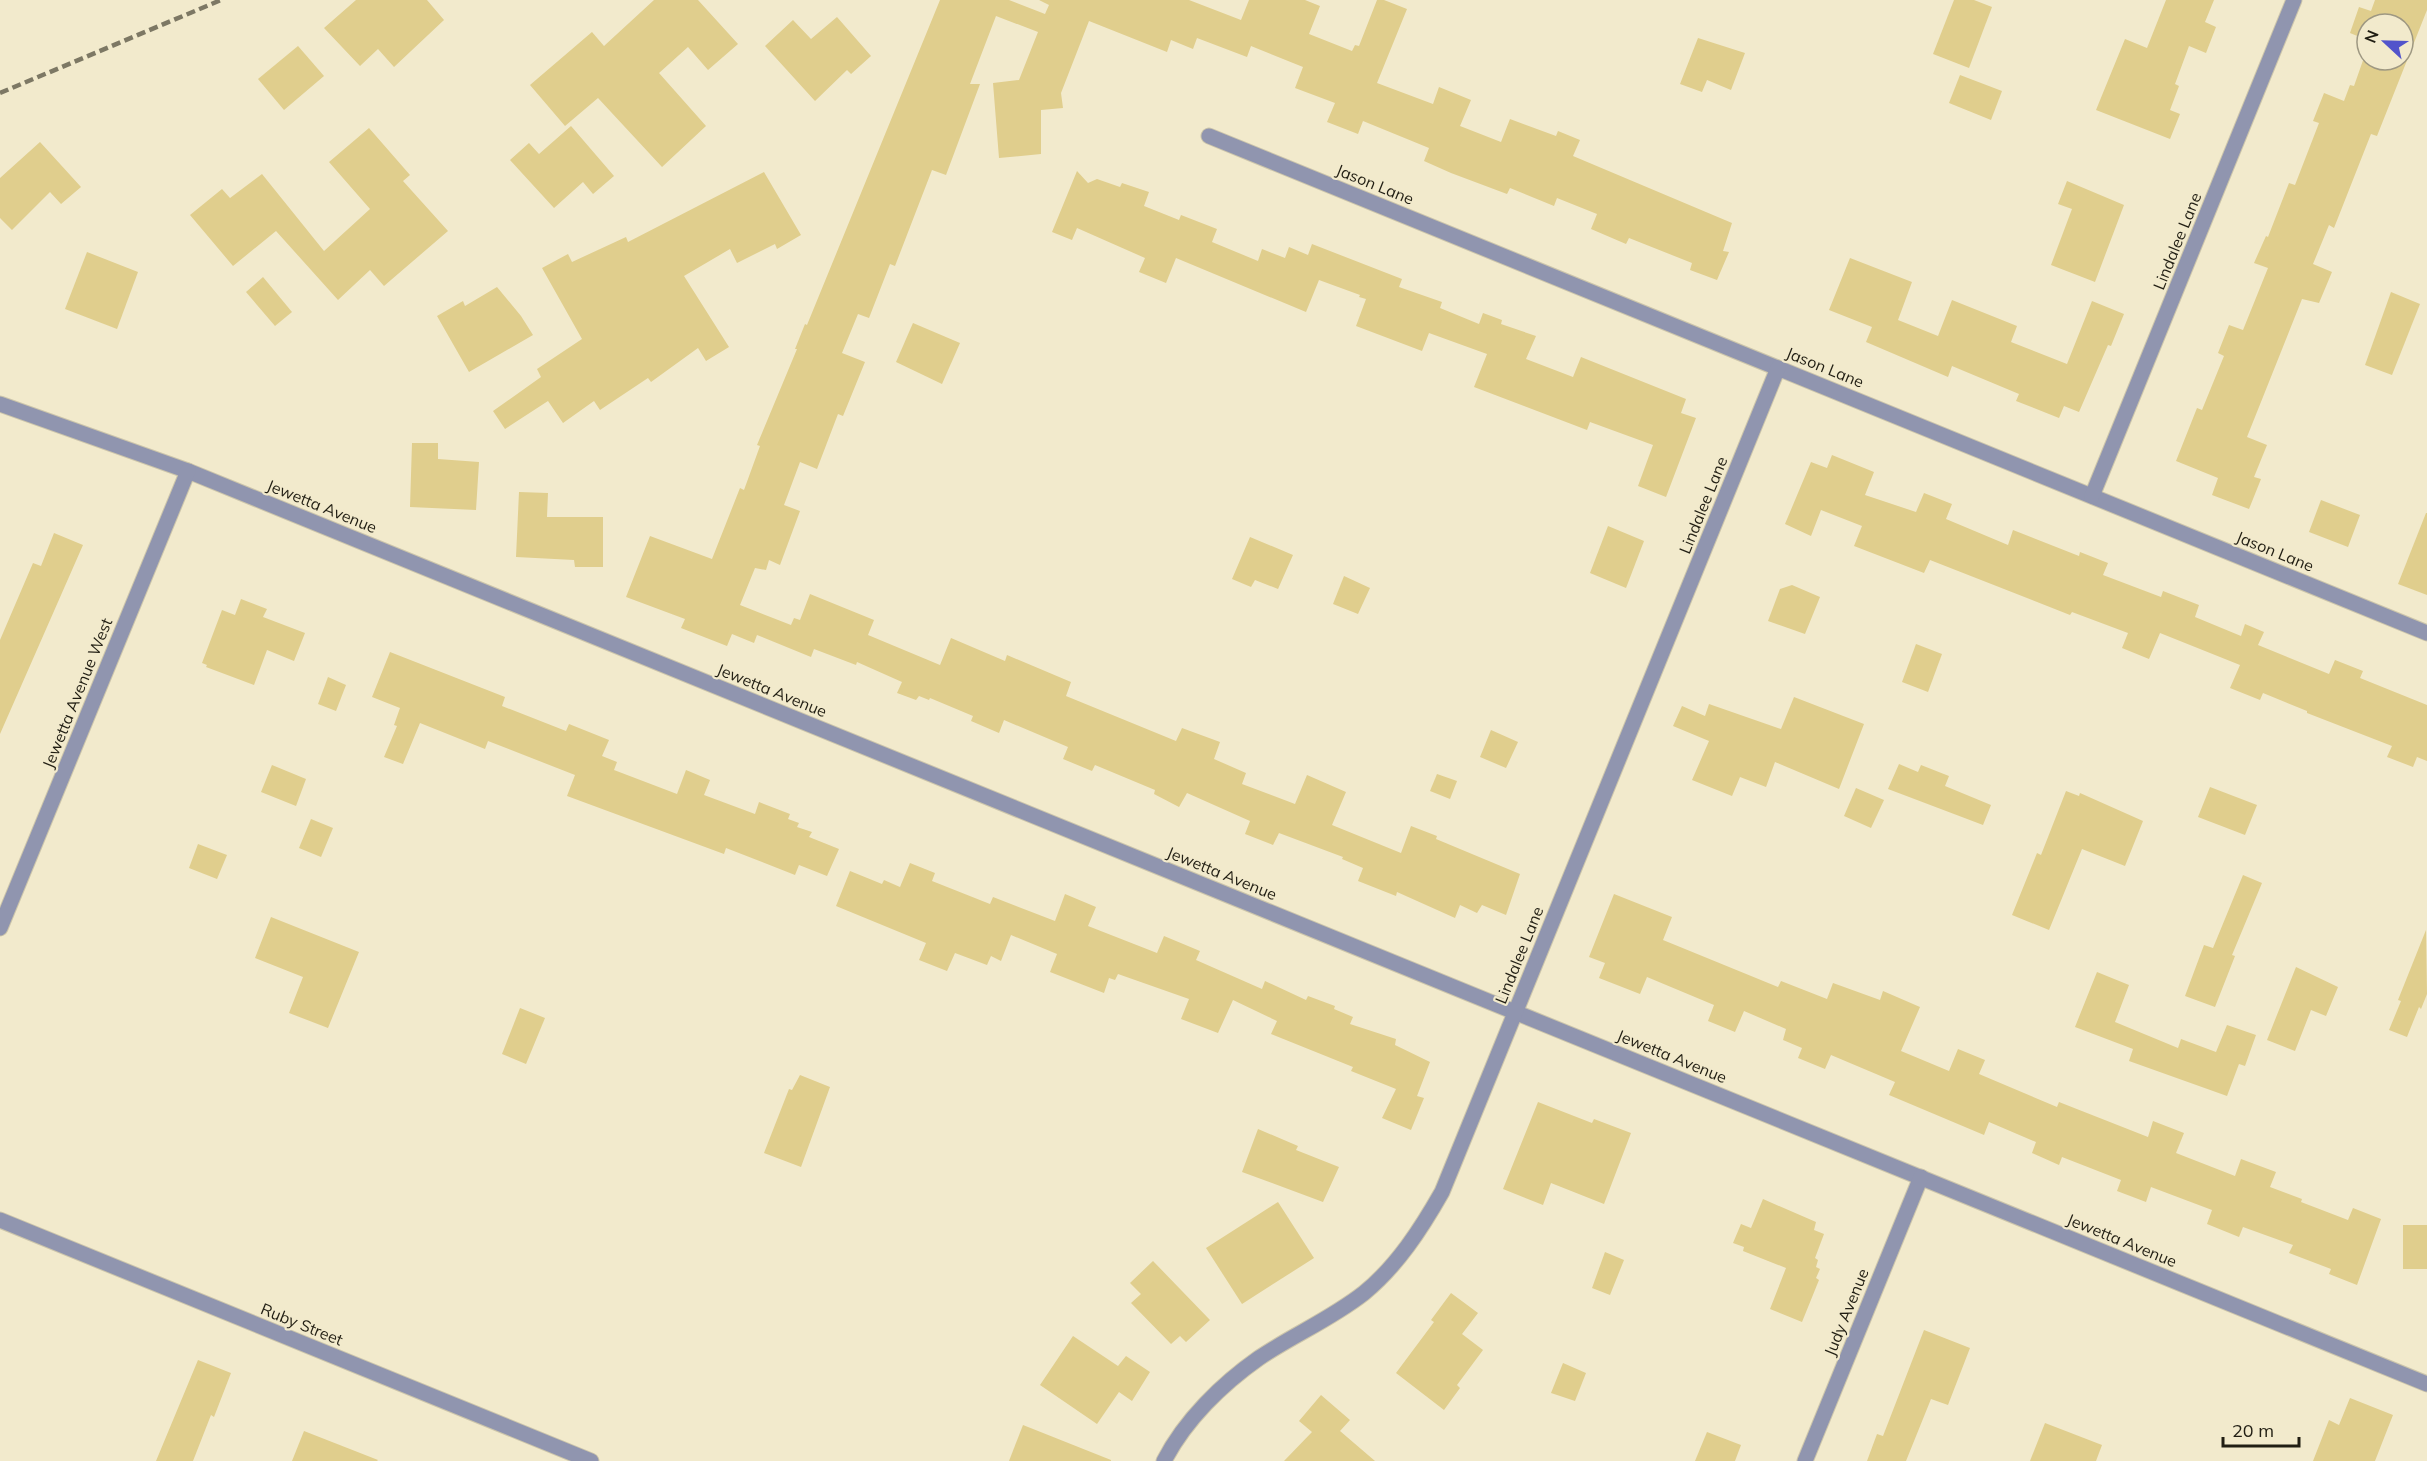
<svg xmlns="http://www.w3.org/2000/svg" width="2427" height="1461" font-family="Mulish,sans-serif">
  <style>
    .building { fill: #e0ce8d }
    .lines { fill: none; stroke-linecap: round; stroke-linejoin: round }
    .minor-casing { stroke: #ccc5ab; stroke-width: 17 }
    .minor { stroke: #9095af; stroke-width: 15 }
    .rail { stroke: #7d7864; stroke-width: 4.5; stroke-dasharray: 9 4.5; stroke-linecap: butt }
    .labels { text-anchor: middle; stroke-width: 4.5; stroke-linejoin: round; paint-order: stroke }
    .street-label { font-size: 16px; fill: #211e13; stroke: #f2eacc }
  </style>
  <rect width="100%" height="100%" fill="#f2eacc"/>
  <g class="building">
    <path d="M356,0H427L444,20L394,67L378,49L360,66L324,28Z"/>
    <path d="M654,0H698L738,44L708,70L688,47L659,73L706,126L662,167L598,98L565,126L530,85L592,32L604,46Z"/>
    <path d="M940,0H1009L1045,14L1049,5L1039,0H1189L1241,20L1249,0H1305L1320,6L1309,34L1352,51L1355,45L1359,46L1377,0H1384L1407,9L1377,83L1433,104L1439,87L1471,100L1460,126L1501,142L1510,119L1556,136L1558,131L1580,140L1573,156L1732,223L1723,251L1729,252L1717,280L1690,270L1692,263L1629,238L1626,244L1591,229L1597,214L1557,198L1554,206L1510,188L1507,194L1451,173L1424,161L1429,148L1363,121L1358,134L1327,122L1335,103L1295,88L1303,67L1251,46L1247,57L1197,38L1193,49L1171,40L1167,52L1089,21L1061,93L1063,108L1041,110V154L999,158L993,83L1019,80L1038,32L996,16L970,84H980L946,175L932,170L895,266L890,264L869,318L858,314L842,353L865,362L843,416L838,414L817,469L800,462L784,505L800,511L780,565L769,560L766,570L755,568L740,605L791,625L794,618L800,620L810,594L874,620L868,635L940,665L951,638L1005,661L1007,655L1071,682L1066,696L1176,741L1182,728L1220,742L1214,759L1246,773L1242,784L1295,804L1307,775L1346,792L1332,825L1401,853L1411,826L1437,836L1436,839L1520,874L1506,915L1482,905L1477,913L1460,905L1455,918L1397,892L1396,896L1358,881L1363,868L1342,859L1343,857L1279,833L1273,845L1245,834L1250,821L1187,793L1179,807L1154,794L1155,790L1095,765L1092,771L1063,759L1068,747L1004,720L999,733L971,721L973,716L930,698L929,700L919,696L916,700L897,693L902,682L857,662L856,665L814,649L811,657L757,635L754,643L732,634L727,646L681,628L685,619L626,597L650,536L712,559L740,488L744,490L760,446L757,445L797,349H795L805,324L807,325Z"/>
    <path d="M1954,0H1974L1992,7L1969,68L1933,54Z"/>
    <path d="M2166,0H2214L2205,22L2216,27L2206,53L2189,46L2175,84L2179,86L2170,110L2180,114L2170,139L2096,110L2125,39L2147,48Z"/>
    <path d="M2375,0H2427V10L2377,136L2371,134L2334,228L2329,225L2313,264L2332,272L2319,303L2302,299L2247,437L2267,445L2254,477L2261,479L2249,509L2212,495L2218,478L2176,461L2197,408L2202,410L2224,356L2218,353L2229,325L2243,330L2268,268L2254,263L2266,236L2268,237L2289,183L2295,185L2319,123L2313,121L2324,93L2344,101L2350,85L2354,86L2367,49V60H2403V24H2367V40L2350,33L2359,7L2371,11Z"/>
    <path d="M837,17L871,56L851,74L847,70L815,101L765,46L793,20L811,39Z"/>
    <path d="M1698,38L1745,53L1731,90L1707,80L1702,92L1680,84Z"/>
    <path d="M298,46L324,76L284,110L258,79Z"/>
    <path d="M1960,75L2002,91L1991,120L1949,103Z"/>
    <path d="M571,126L614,176L593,194L583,182L554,208L510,160L529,143L539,154Z"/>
    <path d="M369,128L410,175L403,181L448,231L384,286L370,270L338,300L276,231L233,266L190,215L222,189L230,198L262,174L324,251L370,209L329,162Z"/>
    <path d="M40,142L81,187L61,204L50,192L12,230L0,218V178Z"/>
    <path d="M1077,171L1088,183L1097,179L1120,187L1122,183L1149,192L1144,206L1179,220L1181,215L1217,229L1212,242L1258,261L1262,249L1285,258L1289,247L1308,255L1312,244L1402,279L1399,287L1442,302L1440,308L1479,324L1483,313L1502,320L1501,324L1536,336L1526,359L1573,377L1581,357L1686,399L1681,413L1696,418L1666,497L1638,486L1653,445L1590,422L1587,430L1474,387L1487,354L1429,333L1422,351L1356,326L1366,299L1359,297L1360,295L1319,280L1306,312L1176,258L1166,283L1139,272L1145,258L1077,228L1072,240L1052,232Z"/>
    <path d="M764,172L801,235L777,249L775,244L737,263L730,249L684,276L729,347L706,361L698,348L651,382L648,378L600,410L594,401L563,423L548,401L505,429L493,411L541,377L537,369L582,339L542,268L568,254L572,262L626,237L628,242Z"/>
    <path d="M2067,181L2124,205L2095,282L2051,265L2072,209L2058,204Z"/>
    <path d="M87,252L138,272L117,329L65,309Z"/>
    <path d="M1850,258L1912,282L1898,320L1938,336L1952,300L2017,326L2011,342L2067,364L2092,301L2124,314L2111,346L2108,345L2079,412L2064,406L2059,418L2016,401L2019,394L1952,366L1948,377L1866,342L1872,327L1829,310Z"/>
    <path d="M263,277L292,312L275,326L246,292Z"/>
    <path d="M497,287L521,316L533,335L469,372L437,316L463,301L465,306Z"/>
    <path d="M2391,292L2420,304L2392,375L2365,365Z"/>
    <path d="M913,323L960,343L942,384L896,362Z"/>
    <path d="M412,443H438V459L479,462L476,510L410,507Z"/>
    <path d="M1832,455L1874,472L1865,495L1916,512L1924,493L1952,504L1946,519L2008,545L2013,530L2079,556L2080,552L2108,563L2103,575L2161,597L2163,591L2199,605L2195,617L2241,636L2245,624L2264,632L2258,645L2329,674L2335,660L2363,671L2360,678L2427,705V761L2417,757L2413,767L2387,757L2392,746L2307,713V711L2263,693L2260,700L2230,688L2240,665L2160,633L2149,659L2122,648L2128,633L2072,612L2070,615L1930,560L1924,573L1854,546L1862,526L1821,510L1811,536L1785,524L1811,462L1827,468Z"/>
    <path d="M519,492L548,493L547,517H603V567H575L574,560L516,557Z"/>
    <path d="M2321,500L2360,515L2348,547L2309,532Z"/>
    <path d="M2426,513H2427V595L2398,584Z"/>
    <path d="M1608,526L1644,541L1626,588L1590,573Z"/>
    <path d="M54,533L83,545L0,734V640L33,563L41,566Z"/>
    <path d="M1250,537L1293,555L1278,589L1255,580L1251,587L1232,579Z"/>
    <path d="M1344,576L1370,588L1358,614L1333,604Z"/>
    <path d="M1792,585L1820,597L1805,634L1768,621L1780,589Z"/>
    <path d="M241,599L267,609L263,617L305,633L294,661L267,650L254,685L206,667L207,665L202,663L222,610L235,615Z"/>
    <path d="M1916,644L1942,654L1928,692L1902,682Z"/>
    <path d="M390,652L505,697L502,706L566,731L569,724L609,740L602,756L617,762L614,770L677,794L686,770L710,780L704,795L755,814L759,802L790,814L788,819L799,823L797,827L812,832L809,837L839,849L827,876L799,865L795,875L726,848L724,854L567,796L575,775L488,741L485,749L420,723L403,764L384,757L397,726L394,725L400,708L372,697Z"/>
    <path d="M328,677L346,685L336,711L318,704Z"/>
    <path d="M1794,697L1864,724L1839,789L1775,762L1766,787L1740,777L1732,796L1692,780L1709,741L1673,726L1682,706L1705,716L1709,704L1781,729Z"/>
    <path d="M1491,730L1518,742L1506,768L1480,757Z"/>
    <path d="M1899,764L1918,772L1921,765L1949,776L1945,786L1991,805L1983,825L1888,789Z"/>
    <path d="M272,765L306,779L296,806L261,792Z"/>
    <path d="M1437,774L1457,781L1450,799L1430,791Z"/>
    <path d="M2210,787L2257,805L2245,835L2198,817Z"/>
    <path d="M1856,788L1884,800L1871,828L1844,816Z"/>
    <path d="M2066,791L2079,796L2080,793L2143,821L2125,866L2082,849L2049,930L2012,915L2037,853L2041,855Z"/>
    <path d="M311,819L333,828L321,857L299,848Z"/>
    <path d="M198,844L227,855L217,879L189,868Z"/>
    <path d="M910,863L935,873L932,881L990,904L993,897L1055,921L1065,894L1096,907L1088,926L1157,953L1164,936L1200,951L1196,960L1262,989L1265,981L1306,1000L1308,996L1335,1006L1334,1009L1353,1017L1350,1024L1396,1039L1395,1045L1430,1062L1417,1096L1424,1098L1411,1130L1382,1118L1396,1089L1351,1071L1353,1067L1271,1034L1277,1021L1233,1000L1218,1033L1181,1019L1189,999L1118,974L1115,980L1109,978L1104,993L1050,972L1057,954L1011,935L1001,961L991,956L987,965L955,953L947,971L919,960L926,943L836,906L850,871L882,884L884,880L900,887Z"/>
    <path d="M2243,875L2262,883L2232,955L2235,956L2215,1007L2185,996L2204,945L2213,948Z"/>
    <path d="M1614,894L1672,917L1663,940L1778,987L1781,981L1827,999L1833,983L1880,1000L1883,991L1920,1007L1901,1051L1949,1071L1958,1049L1985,1060L1979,1074L2057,1107L2059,1102L2148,1137L2153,1121L2184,1133L2176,1153L2235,1176L2241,1159L2276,1172L2270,1187L2302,1199L2301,1202L2348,1220L2353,1208L2381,1219L2357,1285L2329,1274L2331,1269L2289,1253L2293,1245L2243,1227L2239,1237L2207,1224L2212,1210L2151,1187L2146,1202L2117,1191L2121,1180L2062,1157L2059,1165L2032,1153L2036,1142L1989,1122L1984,1135L1889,1095L1895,1082L1831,1055L1825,1069L1798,1058L1802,1048L1783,1040L1786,1029L1744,1011L1735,1032L1708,1021L1714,1005L1647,977L1640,994L1599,978L1605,963L1589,957Z"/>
    <path d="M271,917L359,952L328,1028L289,1013L303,977L255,958Z"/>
    <path d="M2426,930L2427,994L2421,1009L2419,1007L2407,1037L2389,1030L2401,1001L2398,1000Z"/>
    <path d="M2296,967L2338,987L2326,1016L2311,1010L2295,1051L2267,1040Z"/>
    <path d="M2097,972L2129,985L2115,1022L2178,1048L2181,1039L2216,1052L2227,1025L2256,1035L2245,1066L2239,1064L2227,1096L2129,1061L2133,1049L2075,1027Z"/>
    <path d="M520,1008L545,1018L526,1064L502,1054Z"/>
    <path d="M800,1075L830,1087L801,1167L764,1153L789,1089L792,1090Z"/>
    <path d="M1538,1102L1592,1123L1594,1119L1631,1133L1604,1204L1551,1183L1543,1205L1503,1189Z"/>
    <path d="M1258,1129L1298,1146L1296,1150L1339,1167L1323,1202L1242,1172Z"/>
    <path d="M1763,1199L1816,1222L1814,1230L1824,1234L1815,1258L1818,1260L1816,1267L1820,1269L1816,1278L1819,1280L1802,1322L1770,1309L1786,1268L1743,1251L1744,1247L1733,1243L1741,1224L1751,1228Z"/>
    <path d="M1278,1202L1314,1258L1242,1304L1206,1248Z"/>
    <rect x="2403" y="1225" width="24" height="44"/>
    <path d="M1605,1252L1624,1260L1610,1295L1592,1288Z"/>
    <path d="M1153,1261L1210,1320L1186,1342L1180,1336L1171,1344L1131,1303L1141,1294L1130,1283Z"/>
    <path d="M1451,1293L1478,1313L1462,1334L1483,1350L1457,1385L1460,1388L1444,1410L1396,1373L1434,1322L1431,1320Z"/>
    <path d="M1924,1330L1970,1348L1948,1405L1931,1399L1906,1461H1867L1877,1434L1883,1436Z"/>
    <path d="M1073,1336L1118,1366L1126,1356L1150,1372L1132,1401L1119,1392L1097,1424L1040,1385Z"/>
    <path d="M198,1360L231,1373L214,1417L211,1415L193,1461H156Z"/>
    <path d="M1563,1363L1586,1373L1575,1401L1551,1393Z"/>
    <path d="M1321,1395L1350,1420L1340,1431L1375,1461H1284L1312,1432L1299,1421Z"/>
    <path d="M2350,1398L2393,1415L2375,1461H2313L2329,1420L2339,1425Z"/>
    <path d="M2045,1423L2102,1445L2096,1461H2030Z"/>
    <path d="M1023,1425L1111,1460V1461H1009Z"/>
    <path d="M304,1431L378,1460L377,1461H292Z"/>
    <path d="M1707,1432L1741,1445L1735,1461H1695Z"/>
  </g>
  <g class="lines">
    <defs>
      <g id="minor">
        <path d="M1209,136L2427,633"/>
        <path d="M0,404L188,471L2427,1384"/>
        <path d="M2092,496L2294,0"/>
        <path d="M0,928L188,471"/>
        <path d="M0,1220L591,1461"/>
        <path d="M1164,1461C1185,1420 1222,1384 1259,1358C1293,1335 1331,1319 1364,1293C1397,1266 1421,1229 1442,1192L1778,368"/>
        <path d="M1805,1461L1921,1177"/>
      </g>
    </defs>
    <use href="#minor" class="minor-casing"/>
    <use href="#minor" class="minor"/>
    <path class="rail" d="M0,93L221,0"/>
  </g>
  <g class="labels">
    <g class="street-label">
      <text transform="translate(1375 184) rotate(22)" y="6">Jason Lane</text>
      <text transform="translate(2177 241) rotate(-68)" y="6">Lindalee Lane</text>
      <text transform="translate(1825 367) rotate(22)" y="6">Jason Lane</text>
      <text transform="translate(1703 505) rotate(-68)" y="6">Lindalee Lane</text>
      <text transform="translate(322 506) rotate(22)" y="6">Jewetta Avenue</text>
      <text transform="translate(2275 551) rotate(22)" y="6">Jason Lane</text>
      <text transform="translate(772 690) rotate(22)" y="6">Jewetta Avenue</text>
      <text transform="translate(77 693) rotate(-68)" y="6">Jewetta Avenue West</text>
      <text transform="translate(1222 873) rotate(22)" y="6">Jewetta Avenue</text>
      <text transform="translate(1519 955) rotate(-68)" y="6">Lindalee Lane</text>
      <text transform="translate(1672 1056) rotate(22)" y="6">Jewetta Avenue</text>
      <text transform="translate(2122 1240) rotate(22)" y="6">Jewetta Avenue</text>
      <text transform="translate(1846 1312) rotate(-68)" y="6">Judy Avenue</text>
      <text transform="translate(302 1324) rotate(22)" y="6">Ruby Street</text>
    </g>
  </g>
  <g transform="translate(2385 42) rotate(292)"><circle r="28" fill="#f2eacc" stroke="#9e9882" stroke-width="1.5"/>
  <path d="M0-4.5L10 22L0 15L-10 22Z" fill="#5254cb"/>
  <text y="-9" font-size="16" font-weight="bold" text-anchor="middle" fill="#211e13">N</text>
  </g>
  <path d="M2223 1437v9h76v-9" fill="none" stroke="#211e13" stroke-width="3"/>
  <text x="2232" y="1437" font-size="18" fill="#211e13" stroke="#f2eacc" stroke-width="4.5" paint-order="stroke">20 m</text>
</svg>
